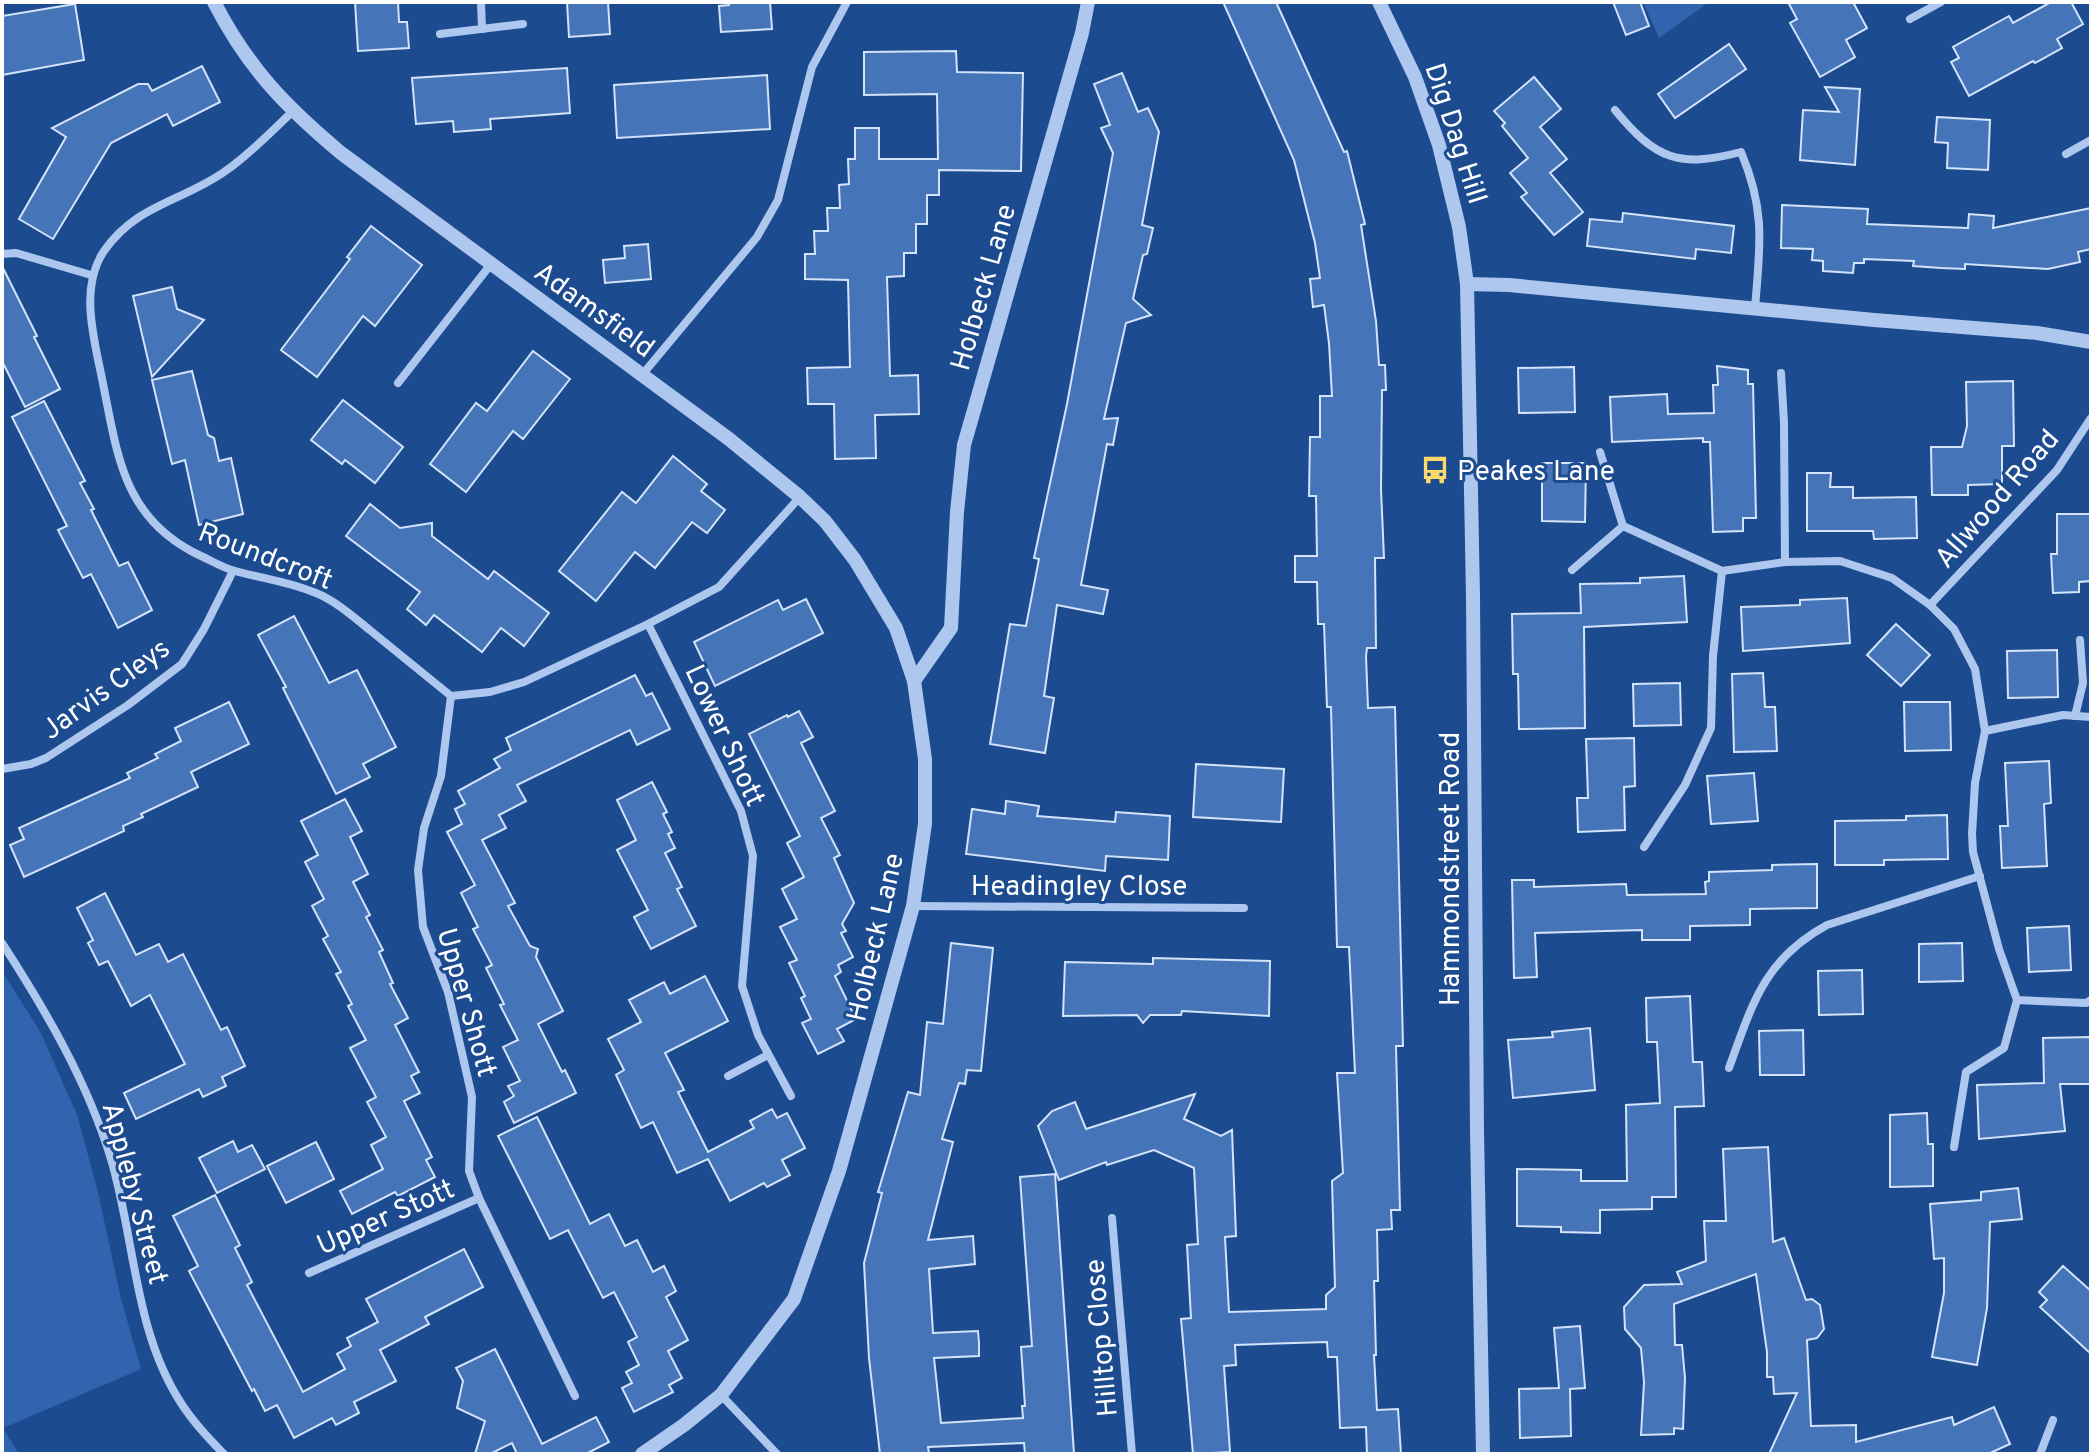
<svg xmlns="http://www.w3.org/2000/svg" width="2093" height="1456" font-family="Overpass,sans-serif">
  <style>
    .green { fill: #3064ae }
    .building { fill: #4574b8; stroke: #d3e3fa; stroke-width: 2 }
    .lines { fill: none; stroke-linecap: round; stroke-linejoin: round }
    .minor { stroke: #adc7ee; stroke-width: 8 }
    .tertiary { stroke: #adc7ee; stroke-width: 14 }
    .labels { text-anchor: middle; stroke-width: 6; stroke-linejoin: round; paint-order: stroke }
    .street-label { font-size: 28px; fill: #fff; stroke: #1d4b90 }
    .poi-label { font-size: 28px; fill: #fff; stroke: #1d4b90; text-anchor: start }
  </style>
  <rect width="100%" height="100%" fill="#1d4b90"/>
  <g class="green">
    <path d="M1643,2H1709L1659,38Z"/>
    <path d="M2,971L41,1033L77,1115L98,1192L121,1299L141,1369L3,1428L19,1454H2Z"/>
  </g>
  <g class="building">
    <path d="M355,2H398L399,22H407L409,48L358,51Z"/>
    <path d="M567,2H608L610,34L569,37Z"/>
    <path d="M729,2H770L772,29L721,32L719,6L729,5Z"/>
    <path d="M1223,2H1276L1344,152L1347,151L1365,224L1361,225L1376,321L1379,365H1385L1386,390H1382L1381,489L1384,558H1375L1376,648H1367L1366,656L1368,708L1395,707L1403,1046H1396L1400,1210H1391L1392,1229L1377,1230L1378,1281H1374L1376,1355H1374L1377,1410L1398,1409L1401,1454H1367L1366,1427L1340,1428L1337,1357H1328L1327,1342L1235,1345L1236,1365L1224,1366L1230,1452L1193,1454L1181,1319L1191,1318L1187,1245L1198,1244L1194,1168L1154,1150L1107,1165L1106,1162L1059,1180L1038,1126L1052,1111L1075,1102L1086,1129L1195,1094L1184,1119L1221,1136L1232,1130L1236,1236L1225,1237L1229,1312L1326,1309V1295L1335,1287L1332,1181L1343,1173L1337,1073H1355L1349,947H1337L1331,707H1327L1324,624H1318L1317,582H1295V556H1317L1316,496H1309L1310,437H1320V396H1332L1329,343L1324,305L1313,307L1310,279L1320,278L1315,243L1294,160Z"/>
    <path d="M1613,2H1640L1649,26L1626,35Z"/>
    <path d="M1788,2H1853L1867,28L1846,40L1855,57L1820,77L1790,23L1797,19Z"/>
    <path d="M2051,2H2071L2083,24L2057,39L2062,48L2035,63L2033,61L1969,96L1951,62L1959,58L1953,47L2009,16L2013,23Z"/>
    <path d="M75,4L84,60L2,75V16Z"/>
    <path d="M1729,44L1746,69L1675,118L1658,94Z"/>
    <path d="M956,51L957,72L1023,73L1021,171L939,170V195H927V224H916V253H904V276L887,277L890,376L918,375L919,414L875,415L876,458L835,459L834,404H808L807,368L850,367L848,280L805,279V254H815L814,231H828L827,208H840L839,185L849,184L848,159H855V128H879V159H938L937,94L864,95V52Z"/>
    <path d="M202,66L220,102L173,126L167,114L111,143L53,239L19,219L66,137L52,128L138,84H148L152,91Z"/>
    <path d="M567,68L570,113L490,119L491,129L454,132L453,121L416,124L412,78Z"/>
    <path d="M1122,73L1138,112L1148,108L1159,132L1142,225L1153,228L1147,254L1143,255L1133,299L1151,315L1126,323L1104,419L1118,418L1113,445L1107,444L1081,585L1108,590L1103,614L1057,605L1044,696L1054,698L1045,753L990,744L1010,624L1026,626L1039,559L1034,558L1067,404L1113,153L1101,128L1110,125L1094,84Z"/>
    <path d="M767,75L770,129L617,138L614,85Z"/>
    <path d="M1534,77L1561,109L1540,127L1567,159L1550,173L1583,212L1554,235L1521,197L1527,193L1510,173L1528,158L1502,126L1505,123L1494,111Z"/>
    <path d="M1825,87L1860,89L1855,165L1800,160L1803,110L1839,112Z"/>
    <path d="M1937,117L1990,120L1988,170L1947,168L1948,143L1935,142Z"/>
    <path d="M1782,205L1868,209L1867,224L1968,228L1969,214L1994,216L1993,228L2091,208V249L2078,252L2080,262L2048,269L1965,264V269L1941,268L1913,266L1914,261L1864,259V263H1854L1853,273L1823,271V261L1812,260L1813,249L1781,248Z"/>
    <path d="M1623,213L1734,226L1731,253L1696,249L1695,259L1587,246L1590,219L1622,222Z"/>
    <path d="M371,226L422,265L375,326L363,316L317,377L281,350L350,259L347,257Z"/>
    <path d="M648,244L651,279L605,283L603,260L625,258L624,246Z"/>
    <path d="M2,266L37,336L34,337L60,389L25,407L2,361Z"/>
    <path d="M172,287L177,309L204,320L152,377L133,296Z"/>
    <path d="M533,351L570,379L523,439L513,431L466,492L430,464L476,403L487,411Z"/>
    <path d="M1717,366L1748,370V384H1753L1756,518H1743V531L1713,532L1710,442H1703V438L1612,442L1610,397L1667,394L1668,414L1714,413L1713,385H1718Z"/>
    <path d="M1574,367L1575,412L1519,413L1518,368Z"/>
    <path d="M192,371L208,435L214,438L219,461L231,458L243,514L199,525L185,460L172,464L152,380Z"/>
    <path d="M2013,381L2014,446H2002V484L1968,485V495H1932L1931,447H1962L1967,426L1966,382Z"/>
    <path d="M343,400L403,447L375,483L345,460L342,464L311,440Z"/>
    <path d="M44,401L85,481L80,483L94,509L91,510L119,566L128,562L152,610L118,628L91,574L83,578L58,530L67,526L12,417Z"/>
    <path d="M673,456L707,484L701,491L725,510L707,533L692,522L655,568L635,552L596,601L559,571L622,492L636,503Z"/>
    <path d="M1542,463H1586L1585,522L1542,521Z"/>
    <path d="M1807,473H1831L1830,487H1853V498L1916,497L1917,538L1874,539L1873,531H1807Z"/>
    <path d="M370,504L400,528L432,523V536L488,579L494,571L549,613L524,646L501,628L482,652L434,615L426,625L407,609L420,592L346,536Z"/>
    <path d="M2057,514H2091V581L2079,582V592L2053,593L2051,554H2057Z"/>
    <path d="M1684,576L1687,622L1584,627L1585,728L1519,729L1518,674H1513L1512,614L1581,613L1580,584L1640,583V578Z"/>
    <path d="M1847,598L1850,643L1743,651L1741,607L1800,605V600Z"/>
    <path d="M806,599L823,633L715,686L694,642L778,600L783,610Z"/>
    <path d="M294,616L329,683L357,670L396,747L363,764L370,777L336,794L283,688L286,687L258,635Z"/>
    <path d="M1896,624L1930,655L1901,686L1867,655Z"/>
    <path d="M2057,650L2058,697L2008,698L2007,651Z"/>
    <path d="M1763,673L1765,707H1775L1777,751L1734,752L1732,674Z"/>
    <path d="M635,675L646,696L652,693L670,729L637,745L630,730L517,785L526,801L499,815L506,828L482,840L515,903L508,906L530,946L538,949L536,957L563,1011L538,1024L562,1072L565,1070L576,1093L514,1123L504,1102L514,1096L508,1086L520,1081L503,1047L518,1040L500,1005L504,1004L486,968L492,965L473,929L478,927L461,893L475,885L447,832L462,824L455,809L465,804L458,791L500,768L494,759L511,750L506,738Z"/>
    <path d="M1680,683L1681,725L1634,726L1633,684Z"/>
    <path d="M229,702L249,744L191,772L198,787L141,814L143,817L123,826L124,831L24,877L10,845L24,839L19,828L130,778L127,773L158,758L155,754L181,741L175,728Z"/>
    <path d="M1904,702H1950L1951,750L1905,751Z"/>
    <path d="M799,711L813,737L801,743L835,811L821,818L840,855L834,858L854,903L842,924L846,931L841,933L853,957L838,965L841,972L835,976L856,1019L837,1029L844,1041L818,1054L802,1023L811,1019L801,998L805,996L789,963L797,960L780,927L797,919L782,889L804,877L787,843L800,836L749,734L787,715L788,717Z"/>
    <path d="M1634,738L1635,786L1624,787L1625,830L1578,832L1577,798H1588L1586,739Z"/>
    <path d="M2049,761L2051,803L2044,804L2047,866L2002,868L2000,826H2008L2005,763Z"/>
    <path d="M1196,764L1284,769L1281,822L1193,817Z"/>
    <path d="M1754,773L1758,821L1711,824L1707,776Z"/>
    <path d="M652,782L667,812L663,814L672,832L668,834L675,848L665,853L682,887L677,889L696,926L651,949L634,917L648,910L617,850L636,840L617,800Z"/>
    <path d="M345,799L362,831L350,837L368,874L353,882L370,915L366,917L383,950L379,952L393,983L390,984L408,1018L395,1025L419,1072L411,1076L420,1093L404,1101L432,1157L426,1160L435,1177L398,1196L395,1192L352,1214L340,1191L383,1169L371,1145L386,1137L367,1102L376,1097L350,1048L366,1040L348,1006L352,1004L336,974L341,972L323,939L328,936L312,906L324,899L305,862L318,855L301,821Z"/>
    <path d="M1006,801L1039,806L1037,816L1115,822L1116,812L1170,816L1168,860L1106,856L1105,871L966,854L972,809L1005,814Z"/>
    <path d="M1947,815L1948,859L1884,860V865H1835V821L1906,820V816Z"/>
    <path d="M1817,864V908L1750,909V925L1690,926V940H1642V930L1535,933L1537,977L1514,978L1512,880H1534V887L1626,884L1627,895L1706,894L1705,882L1709,881V872L1772,870V865Z"/>
    <path d="M105,893L136,955L159,944L168,962L183,954L221,1030L227,1027L245,1066L222,1077L226,1086L203,1097L199,1089L136,1119L124,1093L185,1064L150,995L131,1006L108,961L99,965L88,943L93,940L77,908Z"/>
    <path d="M2069,926L2071,970L2029,972L2027,928Z"/>
    <path d="M951,943L993,948L981,1071L967,1070L965,1084L959,1083L942,1139L953,1142L928,1240L973,1236L975,1264L929,1269L933,1333L978,1331L979,1343V1356L934,1358L941,1423L1023,1418L1022,1406H1025L1021,1347L1032,1346L1020,1177L1055,1174L1074,1454H1025L1024,1443L928,1447L929,1454H880L869,1358L864,1263L882,1193L878,1192L908,1092L920,1095L927,1022L943,1024Z"/>
    <path d="M1962,943L1963,981L1919,982V944Z"/>
    <path d="M1153,958L1270,961L1269,1016L1182,1011L1181,1015H1150L1143,1023L1137,1015L1063,1016L1065,962L1153,964Z"/>
    <path d="M1862,970L1863,1014L1819,1015L1818,971Z"/>
    <path d="M705,976L728,1021L665,1053L684,1090L678,1092L708,1152L754,1128L750,1121L772,1109L777,1118L787,1113L805,1148L782,1160L790,1175L767,1187L764,1183L730,1201L708,1159L677,1173L653,1122L641,1128L616,1075L624,1070L608,1039L641,1022L629,1000L664,982L670,994Z"/>
    <path d="M1690,996L1693,1062H1702L1704,1106L1675,1107L1676,1197H1652V1209L1600,1210V1233L1561,1232V1227L1517,1226V1169L1581,1170V1181H1627L1626,1105L1660,1103L1657,1042H1647L1646,998Z"/>
    <path d="M1590,1028L1595,1090L1513,1098L1508,1040L1553,1037L1552,1032Z"/>
    <path d="M1803,1030L1804,1075H1760L1759,1031Z"/>
    <path d="M2090,1037L2091,1084H2060L2065,1131L1979,1139L1977,1085L2044,1083L2043,1038Z"/>
    <path d="M1927,1113L1928,1144H1933V1186L1890,1187V1115Z"/>
    <path d="M537,1117L590,1224L609,1214L625,1246L637,1240L653,1272L664,1266L676,1291L666,1297L688,1340L668,1351L682,1378L669,1385L673,1392L634,1412L622,1388L632,1383L626,1372L639,1365L628,1342L637,1337L614,1292L603,1298L568,1230L550,1239L498,1136Z"/>
    <path d="M233,1141L238,1152L252,1145L265,1169L217,1193L199,1158Z"/>
    <path d="M316,1142L334,1179L286,1203L267,1166Z"/>
    <path d="M1768,1147L1773,1242L1784,1238L1806,1300L1812,1299L1820,1305L1824,1329L1817,1338L1807,1340L1811,1426L1856,1425V1442L1952,1417L1954,1425L1994,1407L2010,1444L1988,1454H1769L1797,1393L1774,1394L1773,1377H1767V1352L1756,1274L1674,1304L1675,1345H1682L1685,1378L1683,1429L1674,1428V1434L1641,1435L1644,1382L1641,1348L1625,1329L1624,1307L1644,1285L1682,1284L1677,1272L1706,1261L1704,1221H1726L1723,1149Z"/>
    <path d="M2018,1188L2022,1219L1990,1222L1987,1308L1977,1365L1932,1357L1944,1293V1258L1934,1259L1930,1204L1981,1200V1192Z"/>
    <path d="M215,1195L240,1245L235,1248L252,1282L247,1285L303,1392L345,1369L337,1354L351,1346L347,1338L378,1322L366,1299L464,1249L483,1287L425,1317L429,1324L380,1350L396,1381L354,1402L359,1413L336,1425L332,1418L294,1438L277,1405L265,1411L254,1389L252,1391L189,1271L198,1266L173,1216Z"/>
    <path d="M2063,1266L2091,1291V1354L2040,1307L2047,1300L2039,1292Z"/>
    <path d="M1580,1326L1585,1388L1570,1389L1571,1436L1520,1438L1519,1389L1559,1388L1554,1328Z"/>
    <path d="M495,1349L542,1444L596,1417L609,1442L586,1454H517L512,1443L490,1454H475L485,1421L457,1408L463,1381L456,1368Z"/>
  </g>
  <g class="lines">
    <g class="minor">
      <path d="M481,2L482,29"/>
      <path d="M1910,19L1941,2"/>
      <path d="M440,34L523,24"/>
      <path d="M1615,110C1656,160 1679,168 1741,152C1766,211 1760,246 1755,308"/>
      <path d="M292,112C271,132 249,155 224,172C181,202 137,204 104,251C81,285 92,331 100,369C117,448 119,518 201,556C212,561 223,568 235,571C264,579 287,581 316,593C336,601 355,618 371,631C398,653 424,674 451,696L490,692L524,682L648,624L719,587L800,497"/>
      <path d="M2066,154L2091,140"/>
      <path d="M2,254L16,253L91,275"/>
      <path d="M1781,373L1784,422L1785,562"/>
      <path d="M642,375L757,237L778,200L812,67L847,2"/>
      <path d="M398,383L491,264"/>
      <path d="M1600,452L1623,526L1722,571L1713,656L1711,728L1685,785L1644,847"/>
      <path d="M1572,570L1623,526"/>
      <path d="M1722,571L1785,562L1840,561L1892,578L1930,605L1954,629L1975,669L1985,731L1975,783L1972,834L1973,852L1999,949L2017,1000L2004,1048L1966,1072L1954,1147"/>
      <path d="M1930,605L2057,470L2091,418"/>
      <path d="M648,624L741,811L753,856L742,986L758,1035L791,1096"/>
      <path d="M451,696L441,776L424,828L418,870L423,927L448,992L472,1097L469,1171L479,1198L575,1396"/>
      <path d="M2075,716L2083,683L2080,640"/>
      <path d="M1985,731L2063,715L2091,717"/>
      <path d="M2,769L31,764L46,758L128,705L182,664L204,629L233,571"/>
      <path d="M913,906L1244,908"/>
      <path d="M2,943C46,1011 87,1081 111,1159C135,1239 134,1331 181,1403C193,1422 208,1438 224,1454"/>
      <path d="M2017,1000L2086,1003L2091,1000"/>
      <path d="M1729,1068C1752,1005 1764,959 1827,925L1980,876"/>
      <path d="M728,1076L768,1055"/>
      <path d="M1112,1218L1132,1454"/>
      <path d="M309,1273L479,1198"/>
      <path d="M721,1395L777,1454"/>
      <path d="M2040,1454L2053,1420"/>
    </g>
    <g class="tertiary">
      <path d="M214,2C248,68 285,106 341,153L729,439L800,497L825,521L855,560L896,628L914,681L925,759V824L913,906L839,1171L794,1299L721,1395L684,1425L642,1454"/>
      <path d="M1379,2L1415,77L1439,145L1459,227L1467,284L1473,596L1477,1132L1483,1454"/>
      <path d="M1467,284L1509,285L1874,320L2037,333L2091,342"/>
      <path d="M914,681L951,628L957,512L964,445L1082,33L1088,2"/>
    </g>
  </g>
  <defs>
    <symbol id="bus-bare" viewBox="-9 -9 18 18"><path d="M-5-6H5V4H4V6H2V4H-2V6H-4V4H-5ZM-3.5-4V0h7V-4ZM-3.5 1.2v1.5H-2V1.2ZM2 1.2v1.5H3.5V1.2Z" fill="#fdd96b" stroke="#1d4b90" stroke-width="2.5" paint-order="stroke"/></symbol>
  </defs>
  <g fill-rule="evenodd">
    <use href="#bus-bare" x="1415" y="450" width="40" height="40"/>
  </g>
  <g class="labels">
    <g class="street-label">
      <text transform="translate(1457 133) rotate(72)" y="10">Dig Dag Hill</text>
      <text transform="translate(982 287) rotate(-74)" y="10">Holbeck Lane</text>
      <text transform="translate(595 309) rotate(36)" y="10">Adamsfield</text>
      <text transform="translate(1996 498) rotate(-49)" y="10">Allwood Road</text>
      <text transform="translate(266 555) rotate(21)" y="10">Roundcroft</text>
      <text transform="translate(105 688) rotate(-36)" y="10">Jarvis Cleys</text>
      <text transform="translate(726 735) rotate(65)" y="10">Lower Shott</text>
      <text transform="translate(1449 869) rotate(-90)" y="10">Hammondstreet Road</text>
      <text x="1079" y="895">Headingley Close</text>
      <text transform="translate(874 937) rotate(-77)" y="10">Holbeck Lane</text>
      <text transform="translate(468 1002) rotate(74)" y="10">Upper Shott</text>
      <text transform="translate(136 1193) rotate(75)" y="10">Appleby Street</text>
      <text transform="translate(385 1216) rotate(-24)" y="10">Upper Stott</text>
      <text transform="translate(1100 1338) rotate(-95)" y="10">Hilltop Close</text>
    </g>
    <g class="poi-label">
      <text x="1457" y="480">Peakes Lane</text>
    </g>
  </g>
  <rect width="2093" height="1456" fill="none" stroke="#ffffff" stroke-width="8"/>
</svg>
